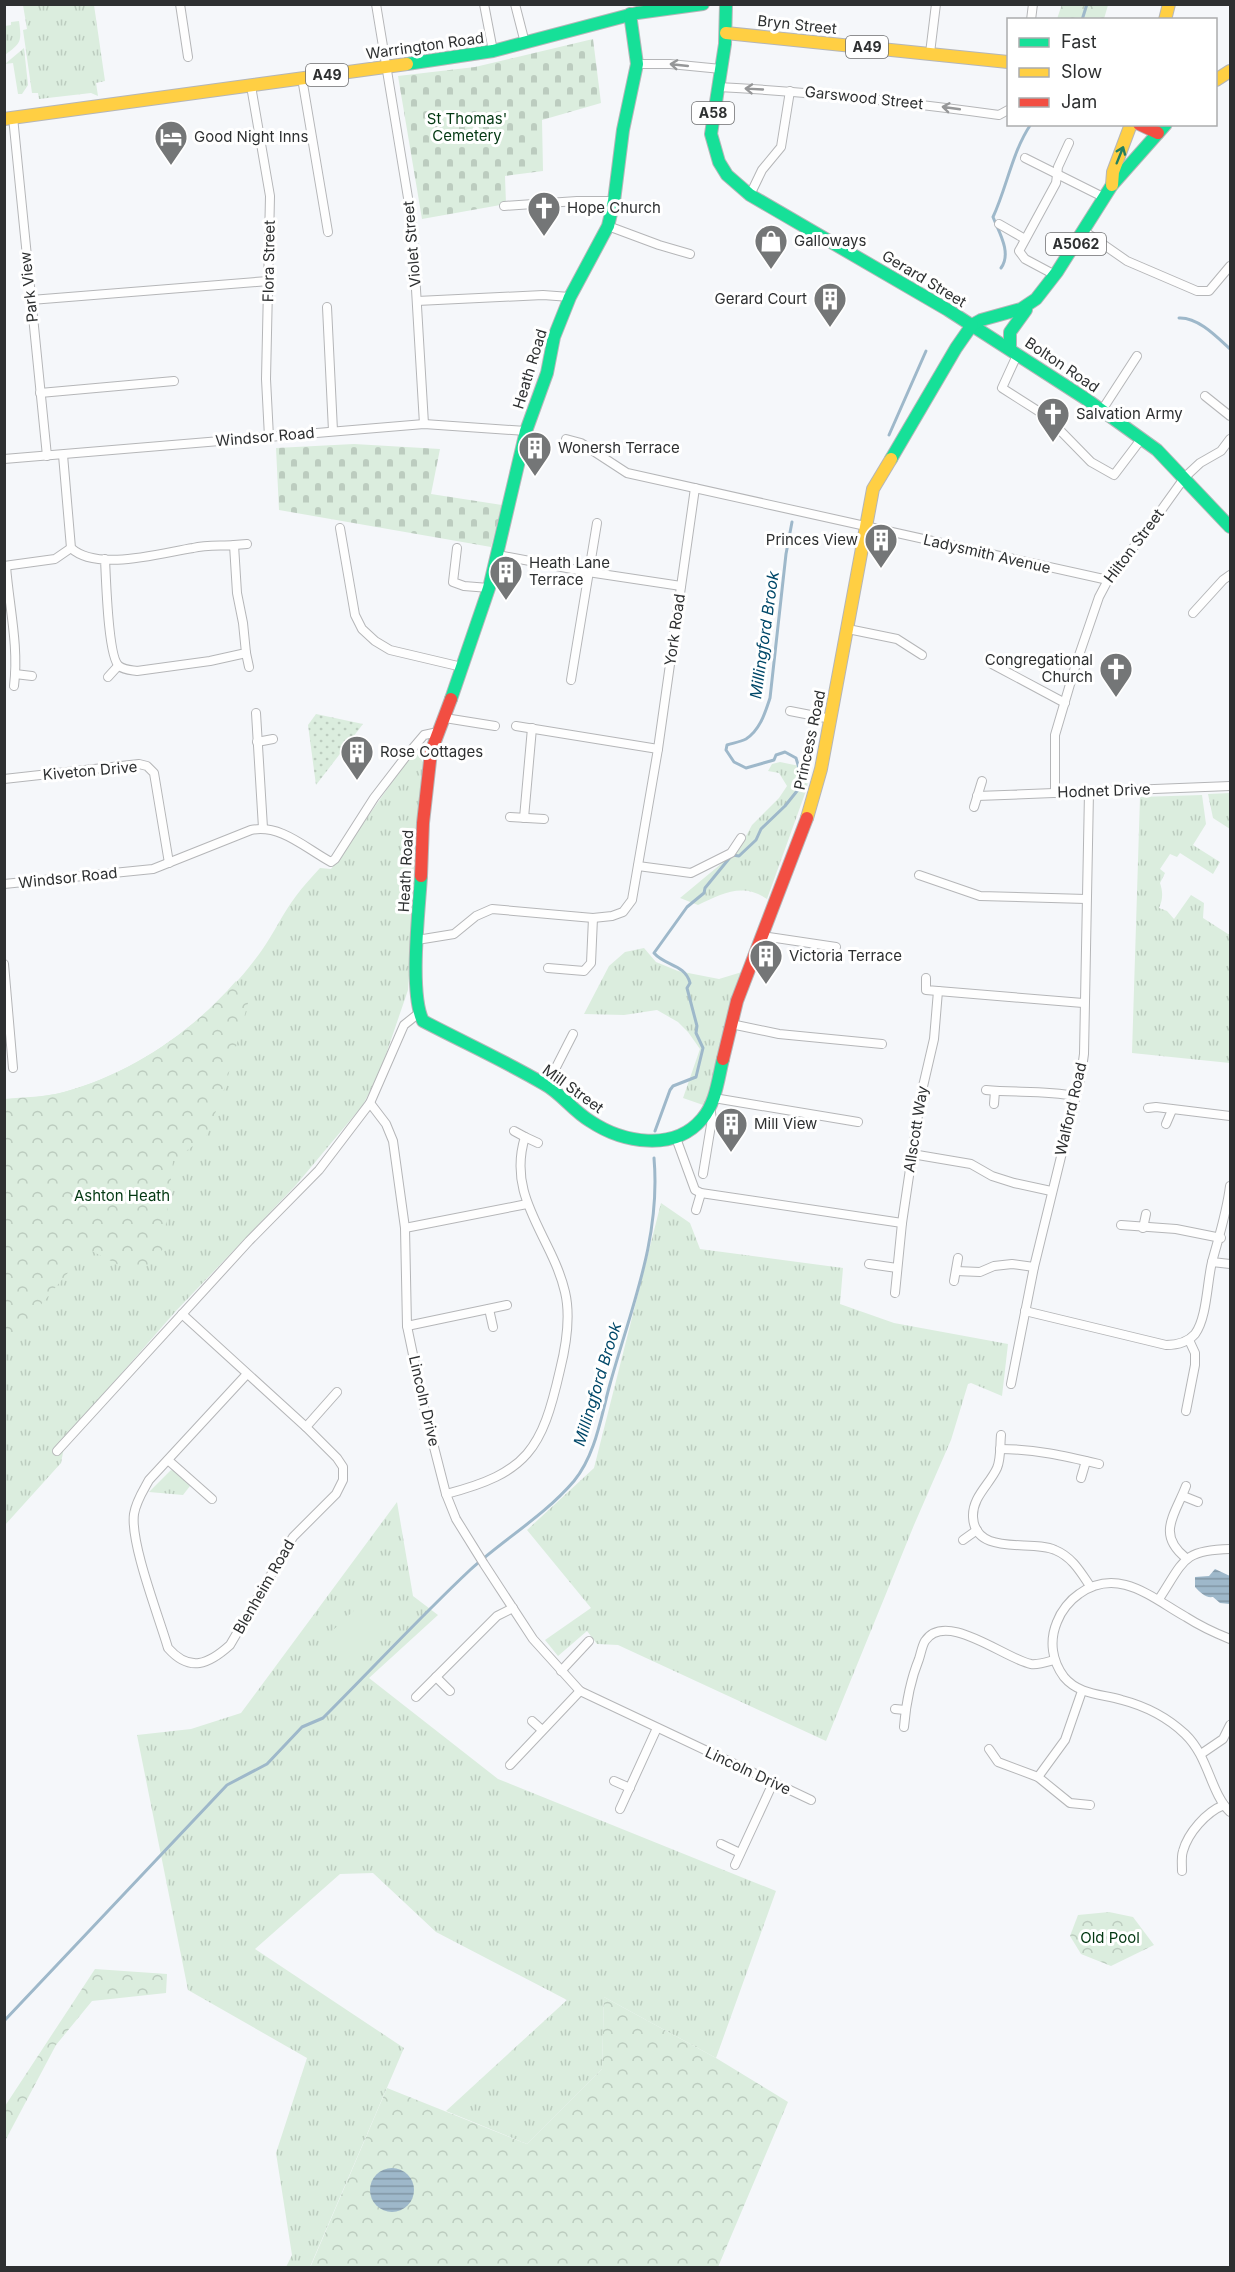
<svg xmlns="http://www.w3.org/2000/svg" width="1235" height="2272" font-family="Inter,sans-serif">
  <style>
    .grass { fill: url(#grass-tufts) }
    .forest { fill: url(#forest-crowns) }
    .cemetery { fill: url(#cemetery-stones) }
    .garden { fill: url(#garden-dots) }
    .pitch { fill: #dbedde }
    .water { fill: url(#water-rules) }
    .lines { fill: none; stroke-linecap: round; stroke-linejoin: round }
    .stream { stroke: #9eb8ca; stroke-width: 3 }
    .street-casing { stroke: #b5b6b8; stroke-width: 10 }
    .fast-casing { stroke: #b5b6b8; stroke-width: 14 }
    .slow-casing { stroke: #b5b6b8; stroke-width: 14 }
    .jam-casing { stroke: #b5b6b8; stroke-width: 14 }
    .street { stroke: #fefefe; stroke-width: 8 }
    .fast { stroke: #16e098; stroke-width: 12 }
    .slow { stroke: #ffcf43; stroke-width: 12 }
    .jam { stroke: #f24e42; stroke-width: 12 }
    .oneway { stroke: #969798 }
    .oneway2 { stroke: #237f5f }
    .labels { text-anchor: middle; stroke-width: 6; stroke-linejoin: round; paint-order: stroke }
    .shield { fill: #fff; stroke: #6d6e6f; stroke-width: 1.5 }
    .shield-label { font-size: 14px; font-weight: bold; fill: #2e3031 }
    .street-label { font-size: 15px; fill: #2e3031; stroke: #fff }
    .park-label { font-size: 15px; fill: #033812; stroke: #fff }
    .poi-label { font-size: 15px; fill: #2e3031; stroke: #fff; text-anchor: start }
    .water-label { font-size: 16px; font-style: italic; fill: #004869; stroke: #fff }
  </style>
  <defs>
    <pattern id="grass-tufts" width="24" height="20" patternUnits="userSpaceOnUse" patternTransform="scale(1.5)"><rect width="24" height="20" fill="#dbedde"/><path d="M3 7l-1-3M5 7V3M7 7l1-3M15 17l-1-3M17 17v-4M19 17l1-3" fill="none" stroke="#bcccbf"/></pattern>
    <pattern id="forest-crowns" width="20" height="18" patternUnits="userSpaceOnUse" patternTransform="scale(1.5)"><rect width="20" height="18" fill="#dbedde"/><path d="M2 6a3 3 0 1 1 6 0M12 15a3 3 0 1 1 6 0" fill="none" stroke="#bcccbf"/></pattern>
    <pattern id="cemetery-stones" width="16" height="16" patternUnits="userSpaceOnUse" patternTransform="scale(1.5)"><rect width="16" height="16" fill="#dbedde"/><path d="M2 7V4a2 2 0 0 1 4 0v3zM10 15v-3a2 2 0 0 1 4 0v3z" fill="#bcccbf"/></pattern>
    <pattern id="garden-dots" width="8" height="8" patternUnits="userSpaceOnUse" patternTransform="scale(1.5)"><rect width="8" height="8" fill="#dbedde"/><path d="M2 2h.1M6 6h.1" fill="none" stroke="#bcccbf" stroke-width="1.8" stroke-linecap="round"/></pattern>
    <pattern id="water-rules" width="6" height="5" patternUnits="userSpaceOnUse" patternTransform="scale(1.5)"><rect width="6" height="5" fill="#9eb8ca"/><path d="M0 2.5h6" fill="none" stroke="#8196a5"/></pattern>
  </defs>
  <rect width="100%" height="100%" fill="#f5f7fa"/>
  <g class="grass">
    <path d="M56,5H94L105,81L96,83L98,96L91,93L39,99L38,93H32L23,30L27,29L23,5Z"/>
    <path d="M19,21C22,42 21,43 5,55V26L11,25V22Z"/>
    <path d="M24,48L28,85L22,94H18L13,63L5,64Z"/>
    <path d="M417,754L423,762L408,990L381,1069L363,1105L296,1185L175,1312L66,1437L61,1463L5,1525L4,1100C24,1098 45,1097 64,1092C142,1071 215,1016 262,950C274,933 283,913 296,896C303,886 312,877 320,868L331,869L411,755Z"/>
    <path d="M780,762L809,768L807,788L767,899C742,882 722,894 698,905L680,898L739,849L752,825L779,798L787,786L779,773L768,771L772,764Z"/>
    <path d="M1230,793V829L1213,818L1208,794Z"/>
    <path d="M1202,795L1206,824L1193,845L1220,862L1213,874L1180,853L1177,857L1170,854L1160,869L1165,873L1160,883C1163,892 1163,899 1159,908L1167,911L1174,919L1191,895L1204,903L1203,918L1228,934H1230V1063L1132,1053L1140,797Z"/>
    <path d="M644,948L656,962L678,971L719,979L742,972L706,1106L683,1098L700,1049L688,1032L678,1022L657,1010L624,1015L584,1014L609,966L625,952Z"/>
    <path d="M661,1203L690,1223L700,1249L843,1268L840,1304L894,1323L1008,1344L1002,1396L971,1383L968,1384L951,1440L914,1525L826,1741L618,1645L597,1644L587,1631L558,1656L545,1640L591,1608L527,1530L594,1468Z"/>
    <path d="M171,1470L174,1471L190,1486L183,1495L149,1492Z"/>
    <path d="M397,1502L413,1596L438,1615L369,1678L498,1779L776,1891L716,2058L604,1997L602,2069L527,2144L446,2111L567,2000L436,1932L373,1873L340,1874L255,1949L404,2048L310,2267H286L292,2255L276,2153L307,2058L188,1990L137,1735L191,1729L241,1713Z"/>
  </g>
  <g class="forest">
    <path d="M1062,4H1108V5L1104,19H1057Z"/>
    <path d="M236,981L248,1003L225,1087L207,1135L173,1161L163,1249L138,1275L88,1249L5,1347V1099C24,1097 45,1097 64,1092C130,1074 191,1033 236,981Z"/>
    <path d="M1109,1912L1133,1917L1154,1945L1111,1966L1081,1954L1070,1936L1078,1915Z"/>
    <path d="M95,1969L167,1974L166,1993L92,2001L56,2045L5,2141V2106Z"/>
    <path d="M604,1997L716,2058L788,2102L718,2267L310,2268L387,2088L527,2144L602,2069Z"/>
  </g>
  <g class="cemetery">
    <path d="M593,39L601,103L542,120L543,171L505,176L506,204L422,219L398,76L475,67Z"/>
    <path d="M354,444L440,449L431,494L502,505L491,547L279,510L276,448Z"/>
  </g>
  <path class="garden" d="M316,714L363,724L316,785L308,725Z"/>
  <path class="pitch" d="M363,1602L385,1626L350,1657L329,1634Z"/>
  <g class="water">
    <path d="M1215,1569L1230,1576V1604L1220,1603L1213,1597C1205,1598 1201,1593 1195,1587V1577L1209,1576Z"/>
    <circle cx="392" cy="2190" r="22"/>
  </g>
  <g class="lines">
    <g class="stream">
      <path d="M1082,20L1087,4"/>
      <path d="M1001,268C1012,253 999,232 993,217C1007,187 1012,152 1031,124"/>
      <path d="M1179,318C1198,317 1217,337 1230,349"/>
      <path d="M889,435L926,351"/>
      <path d="M655,1131L670,1090L673,1086L696,1077L703,1048L696,1033L697,1026L687,988L690,983C685,964 665,966 654,953L687,907L704,893L705,888L732,855L739,856L756,840L761,829L785,806L801,786L803,770L799,768L796,758L785,752L776,755L774,760L746,768L734,762L726,750L727,745C733,743 740,742 746,739C760,730 765,713 770,698L786,554L792,522"/>
      <path d="M4,2021L227,1785L267,1764L302,1727L323,1718C372,1669 420,1617 470,1570C504,1539 544,1516 574,1481C596,1454 601,1416 610,1384C631,1308 661,1238 654,1158"/>
    </g>
    <defs>
      <g id="street">
        <path d="M180,4L188,57"/>
        <path d="M376,4L412,222L424,424"/>
        <path d="M484,4L493,51"/>
        <path d="M515,4L525,43"/>
        <path d="M1031,20L1033,4"/>
        <path d="M930,53L936,4"/>
        <path d="M637,64H670L721,69"/>
        <path d="M302,78L328,232"/>
        <path d="M251,86L270,196L266,379L269,437"/>
        <path d="M718,87C812,92 906,102 999,115L1008,110"/>
        <path d="M13,117L47,456"/>
        <path d="M1025,158L1105,198"/>
        <path d="M750,195L762,170L781,147L790,91"/>
        <path d="M504,206L577,201H614"/>
        <path d="M999,224L1025,239"/>
        <path d="M608,226L659,245L690,254"/>
        <path d="M1084,231L1127,261L1197,291H1209L1230,266"/>
        <path d="M1055,275L1025,259L1019,251L1056,183L1058,167L1069,143"/>
        <path d="M31,300L268,281"/>
        <path d="M417,301L543,295L570,297"/>
        <path d="M327,307L333,431"/>
        <path d="M1018,353L1002,388L1046,416L1091,462L1114,475L1142,438"/>
        <path d="M40,393L174,381"/>
        <path d="M1205,396L1230,416"/>
        <path d="M1102,410L1137,356"/>
        <path d="M566,439L581,443L627,473L1108,580"/>
        <path d="M63,455L71,548C97,572 161,553 193,548C206,545 221,546 234,545L237,593L243,623L246,653L210,661L137,671C130,670 124,670 119,666C108,657 106,578 105,559"/>
        <path d="M4,459L424,424L526,431"/>
        <path d="M340,528L355,615L362,629L375,641L390,650L462,667"/>
        <path d="M234,545L247,544"/>
        <path d="M457,548L453,582L464,586L489,588"/>
        <path d="M498,555L588,572L681,586"/>
        <path d="M4,566L55,559L71,548"/>
        <path d="M6,566C9,606 19,646 14,686"/>
        <path d="M1193,613L1223,580L1230,575"/>
        <path d="M848,629L897,639L922,655"/>
        <path d="M246,653L249,667"/>
        <path d="M992,664L1065,703"/>
        <path d="M15,674L32,676"/>
        <path d="M108,677L118,666"/>
        <path d="M571,680L597,523"/>
        <path d="M790,711L831,719"/>
        <path d="M256,713L263,828"/>
        <path d="M445,718L495,726"/>
        <path d="M516,726L658,749"/>
        <path d="M257,742L273,739"/>
        <path d="M4,779L139,764L147,766L154,773L169,863"/>
        <path d="M1055,793V735L1076,664L1099,597L1108,580L1147,530L1185,477L1200,463L1221,451L1230,439"/>
        <path d="M977,796L1230,786"/>
        <path d="M974,807L982,781"/>
        <path d="M510,817L544,819"/>
        <path d="M524,818L532,728"/>
        <path d="M638,866L691,873L731,853L741,838"/>
        <path d="M919,875L980,896L1086,899"/>
        <path d="M4,884L153,869L251,830C281,824 305,848 331,862L335,859L374,798L407,755L424,735L438,732"/>
        <path d="M762,936L836,947"/>
        <path d="M417,940L454,934L476,916L492,909L593,918L612,916L623,912L632,900L658,749L695,488"/>
        <path d="M4,964L13,1068"/>
        <path d="M548,968L584,971L591,963L593,918"/>
        <path d="M926,978V990L1083,1003"/>
        <path d="M731,1024L779,1034L882,1044"/>
        <path d="M547,1085L573,1034"/>
        <path d="M986,1090C1016,1093 1045,1090 1075,1096"/>
        <path d="M714,1098L858,1122"/>
        <path d="M370,1103L386,1124L393,1141L405,1228L407,1326L425,1412L446,1494L456,1519L484,1564L533,1639L580,1691L811,1800"/>
        <path d="M994,1104L995,1091"/>
        <path d="M1148,1108L1156,1107L1230,1116"/>
        <path d="M1166,1124L1172,1110"/>
        <path d="M525,1137L538,1143"/>
        <path d="M676,1138L695,1190L701,1193L902,1223"/>
        <path d="M912,1154L971,1164L992,1176L1014,1183L1051,1191"/>
        <path d="M703,1174L712,1119L710,1107"/>
        <path d="M696,1210L701,1193"/>
        <path d="M1121,1225L1176,1229L1221,1238"/>
        <path d="M405,1228L527,1204"/>
        <path d="M1143,1228L1146,1214"/>
        <path d="M1212,1262L1230,1264"/>
        <path d="M869,1264L897,1268"/>
        <path d="M956,1271L980,1272L994,1266L1012,1264L1034,1267"/>
        <path d="M954,1281L958,1258"/>
        <path d="M895,1293L902,1223L921,1095L934,1039L938,991"/>
        <path d="M489,1309L493,1327"/>
        <path d="M1025,1311L1166,1345C1176,1345 1188,1342 1195,1334C1207,1318 1207,1282 1212,1262C1219,1236 1227,1212 1230,1186"/>
        <path d="M182,1314L306,1427L337,1458L343,1467V1480L336,1494L293,1537L230,1645C209,1664 190,1673 168,1648C159,1617 130,1543 134,1514C136,1501 143,1491 149,1480L247,1374"/>
        <path d="M407,1326L507,1305"/>
        <path d="M1011,1384L1034,1267L1081,1075L1084,1054L1089,792"/>
        <path d="M1186,1411L1195,1365V1353L1189,1340"/>
        <path d="M306,1427L337,1392"/>
        <path d="M1001,1435C1000,1445 1001,1459 997,1468C990,1484 972,1497 973,1517C975,1557 1032,1539 1055,1550C1072,1557 1080,1571 1090,1586"/>
        <path d="M1000,1449C1035,1449 1065,1456 1099,1464"/>
        <path d="M57,1451L249,1241L319,1170L370,1103L404,1025L419,1013"/>
        <path d="M168,1460L212,1499"/>
        <path d="M1081,1478L1086,1461"/>
        <path d="M446,1494C528,1473 542,1449 560,1370C566,1346 571,1317 565,1292C552,1236 506,1198 525,1137L514,1131"/>
        <path d="M1183,1496L1198,1502"/>
        <path d="M963,1540L977,1530"/>
        <path d="M1186,1558C1156,1534 1175,1515 1186,1486"/>
        <path d="M1159,1599C1184,1561 1182,1550 1230,1549"/>
        <path d="M1230,1639C1215,1633 1200,1626 1186,1617C1152,1598 1118,1566 1079,1594C1070,1600 1061,1611 1057,1622C1049,1641 1052,1661 1064,1677C1079,1695 1102,1694 1122,1700C1145,1706 1168,1718 1185,1734C1209,1757 1210,1792 1230,1812"/>
        <path d="M561,1671L589,1641"/>
        <path d="M436,1677L450,1691"/>
        <path d="M416,1697L497,1616L513,1608"/>
        <path d="M895,1709L905,1710"/>
        <path d="M532,1721L542,1730"/>
        <path d="M904,1727C906,1704 910,1681 919,1659C921,1653 922,1646 925,1641C946,1610 1005,1659 1031,1664C1038,1665 1047,1662 1054,1660"/>
        <path d="M989,1749L998,1762L1038,1777L1070,1803L1090,1805"/>
        <path d="M1201,1754L1223,1739L1230,1725"/>
        <path d="M510,1765L580,1691"/>
        <path d="M1038,1777L1065,1740L1082,1691"/>
        <path d="M614,1781L630,1788"/>
        <path d="M620,1809L657,1728"/>
        <path d="M721,1844L740,1853"/>
        <path d="M735,1865L773,1783"/>
        <path d="M1182,1871C1182,1864 1181,1857 1183,1851C1188,1833 1206,1812 1224,1805"/>
      </g>
      <g id="fast">
        <path d="M726,4L725,44L711,134L719,162L727,175L750,195L948,310L1086,399L1157,450L1230,527"/>
        <path d="M407,64L493,51L637,13L703,4"/>
        <path d="M972,325L981,320L1021,309L1036,299L1057,272L1112,185L1166,124"/>
        <path d="M1010,349V332L1026,310"/>
        <path d="M891,459L956,348L972,325"/>
        <path d="M451,699L489,588L526,431L547,373L554,337L570,297L608,226L614,201L623,130L637,64L630,14"/>
        <path d="M421,876C419,910 409,993 423,1021C463,1042 505,1061 544,1084C561,1093 573,1111 590,1121C623,1143 674,1152 702,1119C716,1103 718,1079 723,1059"/>
      </g>
      <g id="slow">
        <path d="M1165,20L1169,4"/>
        <path d="M726,33L1008,62"/>
        <path d="M1216,80L1230,71"/>
        <path d="M4,119L407,64"/>
        <path d="M1112,185L1113,172L1131,124"/>
        <path d="M807,818L821,769L873,489L891,459"/>
      </g>
      <g id="jam">
        <path d="M1139,124L1158,133"/>
        <path d="M421,876L423,823L431,752L451,699"/>
        <path d="M723,1059L737,1001L807,818"/>
      </g>
    </defs>
    <use href="#street" class="street-casing"/>
    <use href="#fast" class="fast-casing"/>
    <use href="#slow" class="slow-casing"/>
    <use href="#jam" class="jam-casing"/>
    <use href="#street" class="street"/>
    <use href="#fast" class="fast"/>
    <use href="#slow" class="slow"/>
    <use href="#jam" class="jam"/>
  </g>
  <defs><path id="oneway-shaft" d="M-6 0H5M1.5-3L5.5 0L1.5 3" fill="none" stroke-width="1.6" stroke-linecap="round" stroke-linejoin="round" transform="scale(1.5)"/></defs>
  <g class="oneway">
    <use href="#oneway-shaft" transform="translate(679 65) rotate(-174)"/>
    <use href="#oneway-shaft" transform="translate(754 89) rotate(-177)"/>
    <use href="#oneway-shaft" transform="translate(951 108) rotate(-172)"/>
  </g>
  <use class="oneway2" href="#oneway-shaft" transform="translate(1120 155) rotate(-68)"/>
  <defs>
    <symbol id="hotel-pin" viewBox="-11 -11 22 30"><path d="M0 17L-7.5 6A9.5 9.5 0 1 1 7.5 6Z" fill="#747677" stroke="#fff"/><path d="M-6-4.5h1.5V1H6V5H4.5V3h-9V5H-6ZM-4 0a1.8 1.8 0 1 1 3.6 0ZM.5 0V-2.5h3Q6-2.5 6 0Z" fill="#fff"/></symbol>
    <symbol id="church-pin" viewBox="-11 -11 22 30"><path d="M0 17L-7.5 6A9.5 9.5 0 1 1 7.5 6Z" fill="#747677" stroke="#fff"/><path d="M-1.2-6h2.4v3.5h3.3v2.4h-3.3V6h-2.4V-.1h-3.3v-2.4h3.3Z" fill="#fff"/></symbol>
    <symbol id="shop-pin" viewBox="-11 -11 22 30"><path d="M0 17L-7.5 6A9.5 9.5 0 1 1 7.5 6Z" fill="#747677" stroke="#fff"/><path d="M-5-2.5h2.3a2.7 3.5 0 0 1 5.4 0H5L5.5 6h-11ZM-1.5-2.5h3a1.5 2.3 0 0 0-3 0Z" fill="#fff"/></symbol>
    <symbol id="building-pin" viewBox="-11 -11 22 30"><path d="M0 17L-7.5 6A9.5 9.5 0 1 1 7.5 6Z" fill="#747677" stroke="#fff"/><path d="M-4-6H4V6H1V3H-1V6H-4ZM-2.5-4.3h1.7v1.8h-1.7ZM.8-4.3h1.7v1.8H.8ZM-2.5-1h1.7V.8h-1.7ZM.8-1h1.7V.8H.8Z" fill="#fff"/></symbol>
  </defs>
  <g fill-rule="evenodd">
    <use href="#hotel-pin" x="152" y="118" width="38" height="52"/>
    <use href="#church-pin" x="525" y="189" width="38" height="52"/>
    <use href="#shop-pin" x="752" y="222" width="38" height="52"/>
    <use href="#building-pin" x="811" y="280" width="38" height="52"/>
    <use href="#church-pin" x="1034" y="395" width="38" height="52"/>
    <use href="#building-pin" x="516" y="429" width="38" height="52"/>
    <use href="#building-pin" x="862" y="521" width="38" height="52"/>
    <use href="#building-pin" x="487" y="553" width="38" height="52"/>
    <use href="#church-pin" x="1097" y="650" width="38" height="52"/>
    <use href="#building-pin" x="338" y="733" width="38" height="52"/>
    <use href="#building-pin" x="747" y="937" width="38" height="52"/>
    <use href="#building-pin" x="712" y="1105" width="38" height="52"/>
  </g>
  <g class="labels">
    <g class="shield">
      <rect x="846" y="36" width="42" height="22" rx="4.5"/>
      <rect x="306" y="64" width="42" height="22" rx="4.5"/>
      <rect x="692" y="102" width="42" height="22" rx="4.5"/>
      <rect x="1046" y="233" width="60" height="22" rx="4.5"/>
    </g>
    <g class="shield-label">
      <text x="867" y="52">A49</text>
      <text x="327" y="80">A49</text>
      <text x="713" y="118">A58</text>
      <text x="1076" y="249">A5062</text>
    </g>
    <g class="street-label">
      <text transform="translate(797 25) rotate(6)" y="5">Bryn Street</text>
      <text transform="translate(425 46) rotate(-8)" y="5">Warrington Road</text>
      <text transform="translate(864 98) rotate(6)" y="5">Garswood Street</text>
      <text transform="translate(412 244) rotate(-95)" y="5">Violet Street</text>
      <text transform="translate(269 261) rotate(-89)" y="5">Flora Street</text>
      <text transform="translate(924 279) rotate(31)" y="5">Gerard Street</text>
      <text transform="translate(29 287) rotate(-96)" y="5">Park View</text>
      <text transform="translate(1062 365) rotate(34)" y="5">Bolton Road</text>
      <text transform="translate(530 369) rotate(-73)" y="5">Heath Road</text>
      <text transform="translate(265 437) rotate(-5)" y="5">Windsor Road</text>
      <text transform="translate(1134 546) rotate(-53)" y="5">Hilton Street</text>
      <text transform="translate(987 554) rotate(13)" y="5">Ladysmith Avenue</text>
      <text transform="translate(675 630) rotate(-82)" y="5">York Road</text>
      <text transform="translate(810 740) rotate(-78)" y="5">Princess Road</text>
      <text transform="translate(90 771) rotate(-5)" y="5">Kiveton Drive</text>
      <text transform="translate(1104 791) rotate(-2)" y="5">Hodnet Drive</text>
      <text transform="translate(406 871) rotate(-87)" y="5">Heath Road</text>
      <text transform="translate(68 878) rotate(-6)" y="5">Windsor Road</text>
      <text transform="translate(573 1089) rotate(36)" y="5">Mill Street</text>
      <text transform="translate(1071 1109) rotate(-77)" y="5">Walford Road</text>
      <text transform="translate(916 1129) rotate(-81)" y="5">Allscott Way</text>
      <text transform="translate(424 1401) rotate(77)" y="5">Lincoln Drive</text>
      <text transform="translate(264 1587) rotate(-60)" y="5">Blenheim Road</text>
      <text transform="translate(748 1771) rotate(25)" y="5">Lincoln Drive</text>
    </g>
    <g class="park-label">
      <text x="467" y="124">St Thomas'<tspan x="467" dy="17">Cemetery</tspan></text>
      <text x="122" y="1201">Ashton Heath</text>
      <text x="1110" y="1943">Old Pool</text>
    </g>
    <g class="poi-label">
      <text x="194" y="142">Good Night Inns</text>
      <text x="567" y="213">Hope Church</text>
      <text x="794" y="246">Galloways</text>
      <text x="807" y="304" text-anchor="end">Gerard Court</text>
      <text x="1076" y="419">Salvation Army</text>
      <text x="558" y="453">Wonersh Terrace</text>
      <text x="858" y="545" text-anchor="end">Princes View</text>
      <text x="529" y="568">Heath Lane<tspan x="529" dy="17">Terrace</tspan></text>
      <text x="1093" y="665" text-anchor="end">Congregational<tspan x="1093" dy="17">Church</tspan></text>
      <text x="380" y="757">Rose Cottages</text>
      <text x="789" y="961">Victoria Terrace</text>
      <text x="754" y="1129">Mill View</text>
    </g>
    <g class="water-label">
      <text transform="translate(764 635) rotate(-82)" y="6">Millingford Brook</text>
      <text transform="translate(597 1384) rotate(-73)" y="6">Millingford Brook</text>
    </g>
  </g>
  <rect width="1235" height="2272" fill="none" stroke="#2e3031" stroke-width="12"/>
  <rect x="1007" y="18" width="210" height="108" fill="#ffffff" stroke="#abacad" stroke-width="1.5"/>
  <rect x="1019" y="38" width="30" height="9" fill="#16e098" stroke="#abacad" stroke-width="1.5"/>
  <text x="1061" y="48" font-size="18" fill="#2e3031">Fast</text>
  <rect x="1019" y="68" width="30" height="9" fill="#ffcf43" stroke="#abacad" stroke-width="1.5"/>
  <text x="1061" y="78" font-size="18" fill="#2e3031">Slow</text>
  <rect x="1019" y="98" width="30" height="9" fill="#f24e42" stroke="#abacad" stroke-width="1.5"/>
  <text x="1061" y="108" font-size="18" fill="#2e3031">Jam</text>
</svg>
